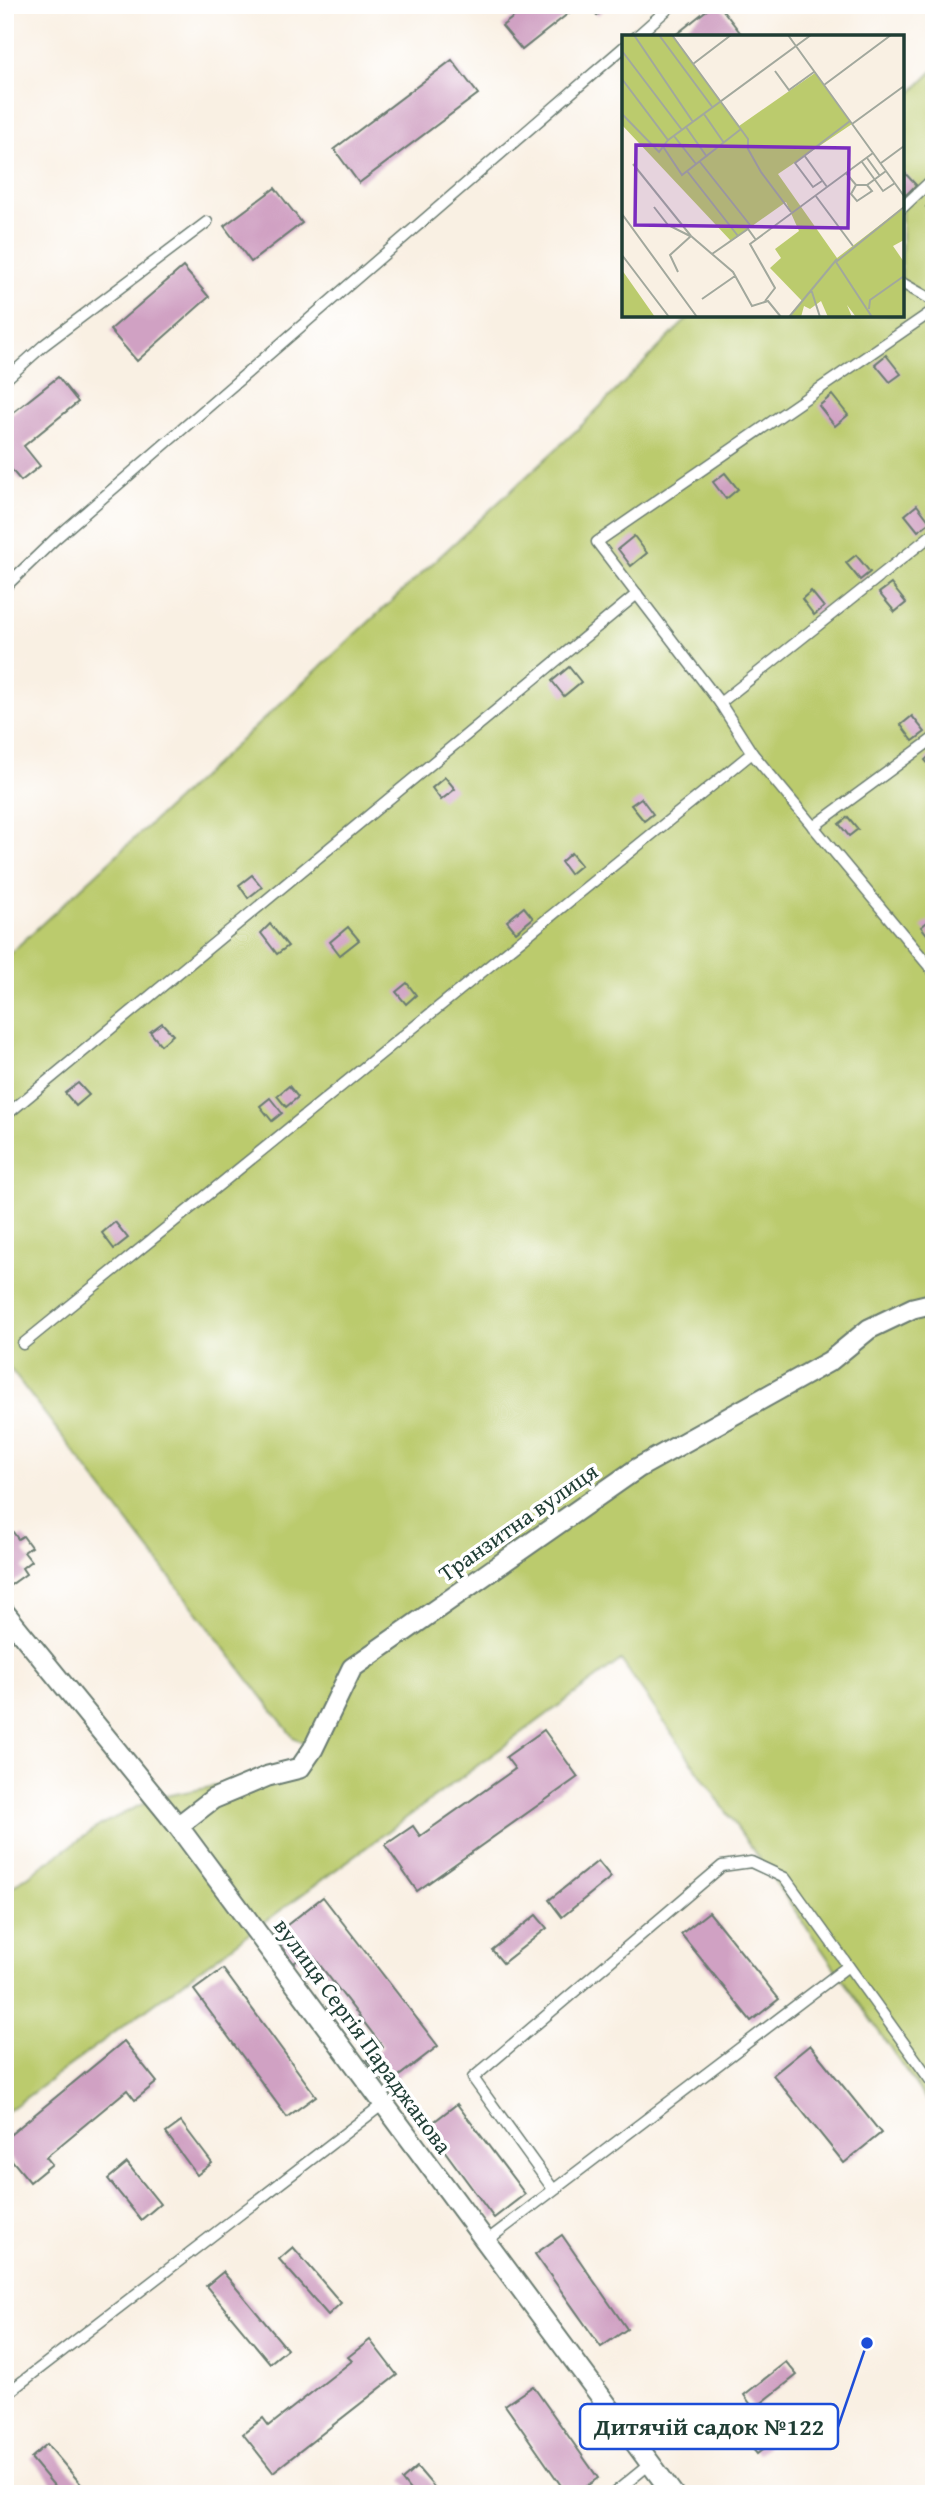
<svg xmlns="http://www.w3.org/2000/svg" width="939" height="2499" font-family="'Gentium Book Plus',serif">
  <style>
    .green { fill: #bbcb6d; stroke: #6d8450; stroke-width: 2 }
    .building { fill: #d0a1c3 }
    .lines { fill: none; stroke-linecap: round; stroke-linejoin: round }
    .service-casing { stroke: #6b7c71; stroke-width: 13 }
    .minor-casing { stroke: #6b7c71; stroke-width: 23 }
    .service { stroke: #fff; stroke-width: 10 }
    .minor { stroke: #fff; stroke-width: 19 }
    .labels { text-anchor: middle; stroke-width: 7; stroke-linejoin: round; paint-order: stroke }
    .street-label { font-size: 23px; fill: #1f3d34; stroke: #fff }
    .inset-road { fill: none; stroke: #a2a89d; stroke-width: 2 }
    .view { fill: #7b2cbf; fill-opacity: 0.15; stroke: #7b2cbf; stroke-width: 3.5 }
    .inset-edge { fill: none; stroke: #1f3d34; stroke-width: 3.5 }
    .leader { fill: none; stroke: #1d4ed8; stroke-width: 2.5 }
    .callout-dot { fill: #1d4ed8; stroke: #fff; stroke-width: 2.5 }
    .callout { fill: #fff; stroke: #1d4ed8; stroke-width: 2.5 }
    .callout-label { font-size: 24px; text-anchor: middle; font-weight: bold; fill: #1f3d34 }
  </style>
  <rect width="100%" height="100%" fill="#fff"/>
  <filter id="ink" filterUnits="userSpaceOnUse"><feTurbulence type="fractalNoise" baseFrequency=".0143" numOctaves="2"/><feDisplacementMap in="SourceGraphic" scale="14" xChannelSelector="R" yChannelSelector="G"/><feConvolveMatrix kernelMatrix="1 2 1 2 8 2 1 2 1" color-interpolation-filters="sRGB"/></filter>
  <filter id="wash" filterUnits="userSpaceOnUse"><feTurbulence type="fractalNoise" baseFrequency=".00686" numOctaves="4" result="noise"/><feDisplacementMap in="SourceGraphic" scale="28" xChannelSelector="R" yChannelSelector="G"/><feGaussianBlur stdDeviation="1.57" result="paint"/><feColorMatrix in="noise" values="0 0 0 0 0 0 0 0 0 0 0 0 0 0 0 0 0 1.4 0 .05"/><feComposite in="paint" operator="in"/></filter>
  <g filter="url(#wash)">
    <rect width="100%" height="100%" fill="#f9f0e3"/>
    <path class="green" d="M934,70V2111L621,1660L5,2113V1892L102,1824L155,1798L268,1776L313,1749L293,1737L5,1362V958L579,428L691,315H902V102Z"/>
    <g id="blocks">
      <g class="building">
        <path d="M529,5H579L522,50L502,26Z"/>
        <path d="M589,5H610L597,15Z"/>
        <path d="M713,5H719L742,35L673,37Z"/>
        <path d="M452,60L478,94L359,183L334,149Z"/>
        <path d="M902,170L916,185L906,195L902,192Z"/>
        <path d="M275,188L302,223L251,262L224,226Z"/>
        <path d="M934,201V217L926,207Z"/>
        <path d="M183,267L209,297L137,361L110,330Z"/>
        <path d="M886,355L901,374L890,382L875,364Z"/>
        <path d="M58,377L78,402L24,446L40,466L21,481L5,462V419Z"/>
        <path d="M832,395L848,415L835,426L819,406Z"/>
        <path d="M725,473L738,489L726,499L713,482Z"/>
        <path d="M917,505L930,522L918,531L905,515Z"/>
        <path d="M634,536L647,553L631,566L618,549Z"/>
        <path d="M856,555L870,572L860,580L846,563Z"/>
        <path d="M891,584L906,603L895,612L879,593Z"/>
        <path d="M811,591L824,607L814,615L802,599Z"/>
        <path d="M569,667L581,682L564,696L552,681Z"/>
        <path d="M912,716L925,732L913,741L901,725Z"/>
        <path d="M934,752V771L925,760Z"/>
        <path d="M445,777L455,789L441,800L432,788Z"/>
        <path d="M641,798L653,814L644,821L631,805Z"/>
        <path d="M848,817L858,829L849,836L839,824Z"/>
        <path d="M571,853L581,865L570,874L561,862Z"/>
        <path d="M252,875L262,887L248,898L239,885Z"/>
        <path d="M524,907L533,918L516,932L507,921Z"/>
        <path d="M930,920L934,925V943L921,927Z"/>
        <path d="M270,924L288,946L277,954L261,933Z"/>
        <path d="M348,927L359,940L340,955L330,942Z"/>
        <path d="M407,983L416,995L406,1004L396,992Z"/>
        <path d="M162,1023L173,1035L161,1045L150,1032Z"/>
        <path d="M78,1083L89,1095L76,1106L65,1093Z"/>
        <path d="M289,1086L298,1097L286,1107L277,1096Z"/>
        <path d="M270,1098L282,1113L272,1121L260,1106Z"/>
        <path d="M115,1222L128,1238L114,1249L102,1233Z"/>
        <path d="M5,1521L18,1539L23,1536L31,1547L24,1552L31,1561L22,1568L26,1574L5,1589Z"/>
        <path d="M544,1730L578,1777L417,1891L385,1845L413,1826L420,1836L515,1769L506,1757Z"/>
        <path d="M598,1861L611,1877L562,1917L549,1900Z"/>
        <path d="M323,1897L438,2046L387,2085L367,2060L383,2047L309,1951L294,1963L273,1936Z"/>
        <path d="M709,1912L779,1999L751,2021L681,1934Z"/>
        <path d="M536,1915L547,1928L503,1963L492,1950Z"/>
        <path d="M223,1969L316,2096L287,2117L194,1990Z"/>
        <path d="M124,2041L157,2082L135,2100L127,2090L46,2157L52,2164L30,2182L5,2152V2139Z"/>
        <path d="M810,2045L881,2133L844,2163L773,2075Z"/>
        <path d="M457,2104L525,2194L494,2218L427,2127Z"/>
        <path d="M181,2122L212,2163L197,2175L166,2133Z"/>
        <path d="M127,2163L160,2204L141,2220L108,2179Z"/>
        <path d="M562,2235L627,2329L601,2347L535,2254Z"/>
        <path d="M293,2247L341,2303L328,2315L279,2259Z"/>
        <path d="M223,2272L287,2349L270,2363L206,2286Z"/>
        <path d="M370,2340L397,2375L273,2472L243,2434L263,2418L269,2426L352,2361L348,2357Z"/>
        <path d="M786,2362L797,2375L754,2409L777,2438L757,2454L734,2426L754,2409L744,2395Z"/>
        <path d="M533,2386L598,2478L575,2494H567L505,2405Z"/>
        <path d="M47,2444L85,2489L79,2494H61L31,2458Z"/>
        <path d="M417,2467L440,2494H413L402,2480Z"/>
        <path d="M934,2485V2494H922Z"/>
      </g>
    </g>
  </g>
  <g filter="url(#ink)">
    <use href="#blocks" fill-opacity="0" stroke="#6b7c71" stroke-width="2"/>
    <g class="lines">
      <defs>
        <g id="service">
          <path d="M636,37L672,5"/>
          <path d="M902,208L934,178"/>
          <path d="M902,283L934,301"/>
          <path d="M934,310L597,542L720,703L752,753L934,972"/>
          <path d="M5,380L44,345L207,222"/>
          <path d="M5,587L55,539L624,47"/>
          <path d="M720,703L934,533"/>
          <path d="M813,827L934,738"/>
          <path d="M5,1116L637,594"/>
          <path d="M23,1344L752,753"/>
          <path d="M553,2189L473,2078L722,1866L751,1862L785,1878L934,2085"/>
          <path d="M485,2242L848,1966"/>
          <path d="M5,2395L383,2104"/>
          <path d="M613,2494L651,2463"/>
        </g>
        <g id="minor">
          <path d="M5,1613L178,1826L673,2494"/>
          <path d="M178,1826L213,1799L268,1776L300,1768L313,1749L352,1668L638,1468L830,1361L869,1329L913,1308L934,1303"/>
        </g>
      </defs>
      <use href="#service" class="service-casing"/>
      <use href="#minor" class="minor-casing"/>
      <use href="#service" class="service"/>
      <use href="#minor" class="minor"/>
    </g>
  </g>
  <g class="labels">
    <g class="street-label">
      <text transform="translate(518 1522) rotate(-35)" y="8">Транзитна вулиця</text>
      <text transform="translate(363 2036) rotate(54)" y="8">вулиця Сергія Параджанова</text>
    </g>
  </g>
  <g transform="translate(622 35)">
    <rect width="282" height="282" fill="#f9f0e3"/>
    <path d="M0,0H50L117,91L193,38L230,89L156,139L215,223L280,173L282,205L271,211L282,227V282H234L225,270L230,282H206L199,266L188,274L182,271L179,282H167L180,266L148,233L159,223L153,214L177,196L164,167L109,206L0,90ZM0,235L33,282H0Z" fill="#bbcb6d"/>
    <path class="inset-road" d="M12,0L71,87M37,0L91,73M50,0L126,104V114L139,137L169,177M166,0L282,161M0,16L60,95M71,29L109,0M153,36L167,55L192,37M0,44L46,105L189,0M202,50L269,0M0,79L37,117L46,105M82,79L102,108M230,89L282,51M64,92L85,122M52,101L74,129M40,110L60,140L119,94M182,120L205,152M245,123L258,141M78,127L128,190M240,127L261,156L273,148M259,128L282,111M11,129L69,201L111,237L130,271L146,266L159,282M65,136L116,201M224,138L234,150H245L264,136M200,146L191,152L173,128L228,86M234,150L229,159L235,166L250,156L245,150M193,160L231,211M32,172L46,190L68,201M0,179L75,282M90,219L126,194L134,205M0,220L47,282M56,237L48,220L69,201M189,254L198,282M80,264L113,241M143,266L153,253L128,209L251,118M247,274L248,265L282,241M167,282L215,224M250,282L214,227L282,172"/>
    <path class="view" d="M14,110L227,113L226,193L13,190Z"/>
    <rect width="282" height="282" class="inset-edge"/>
  </g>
  <path class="leader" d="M867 2343L838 2427"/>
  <circle class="callout-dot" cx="867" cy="2343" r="7"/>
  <rect class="callout" x="580" y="2404" width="258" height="45" rx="7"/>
  <g class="callout-label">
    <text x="709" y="2435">Дитячій садок №122</text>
  </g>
  <rect width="939" height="2499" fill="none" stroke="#fff" stroke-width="28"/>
</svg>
